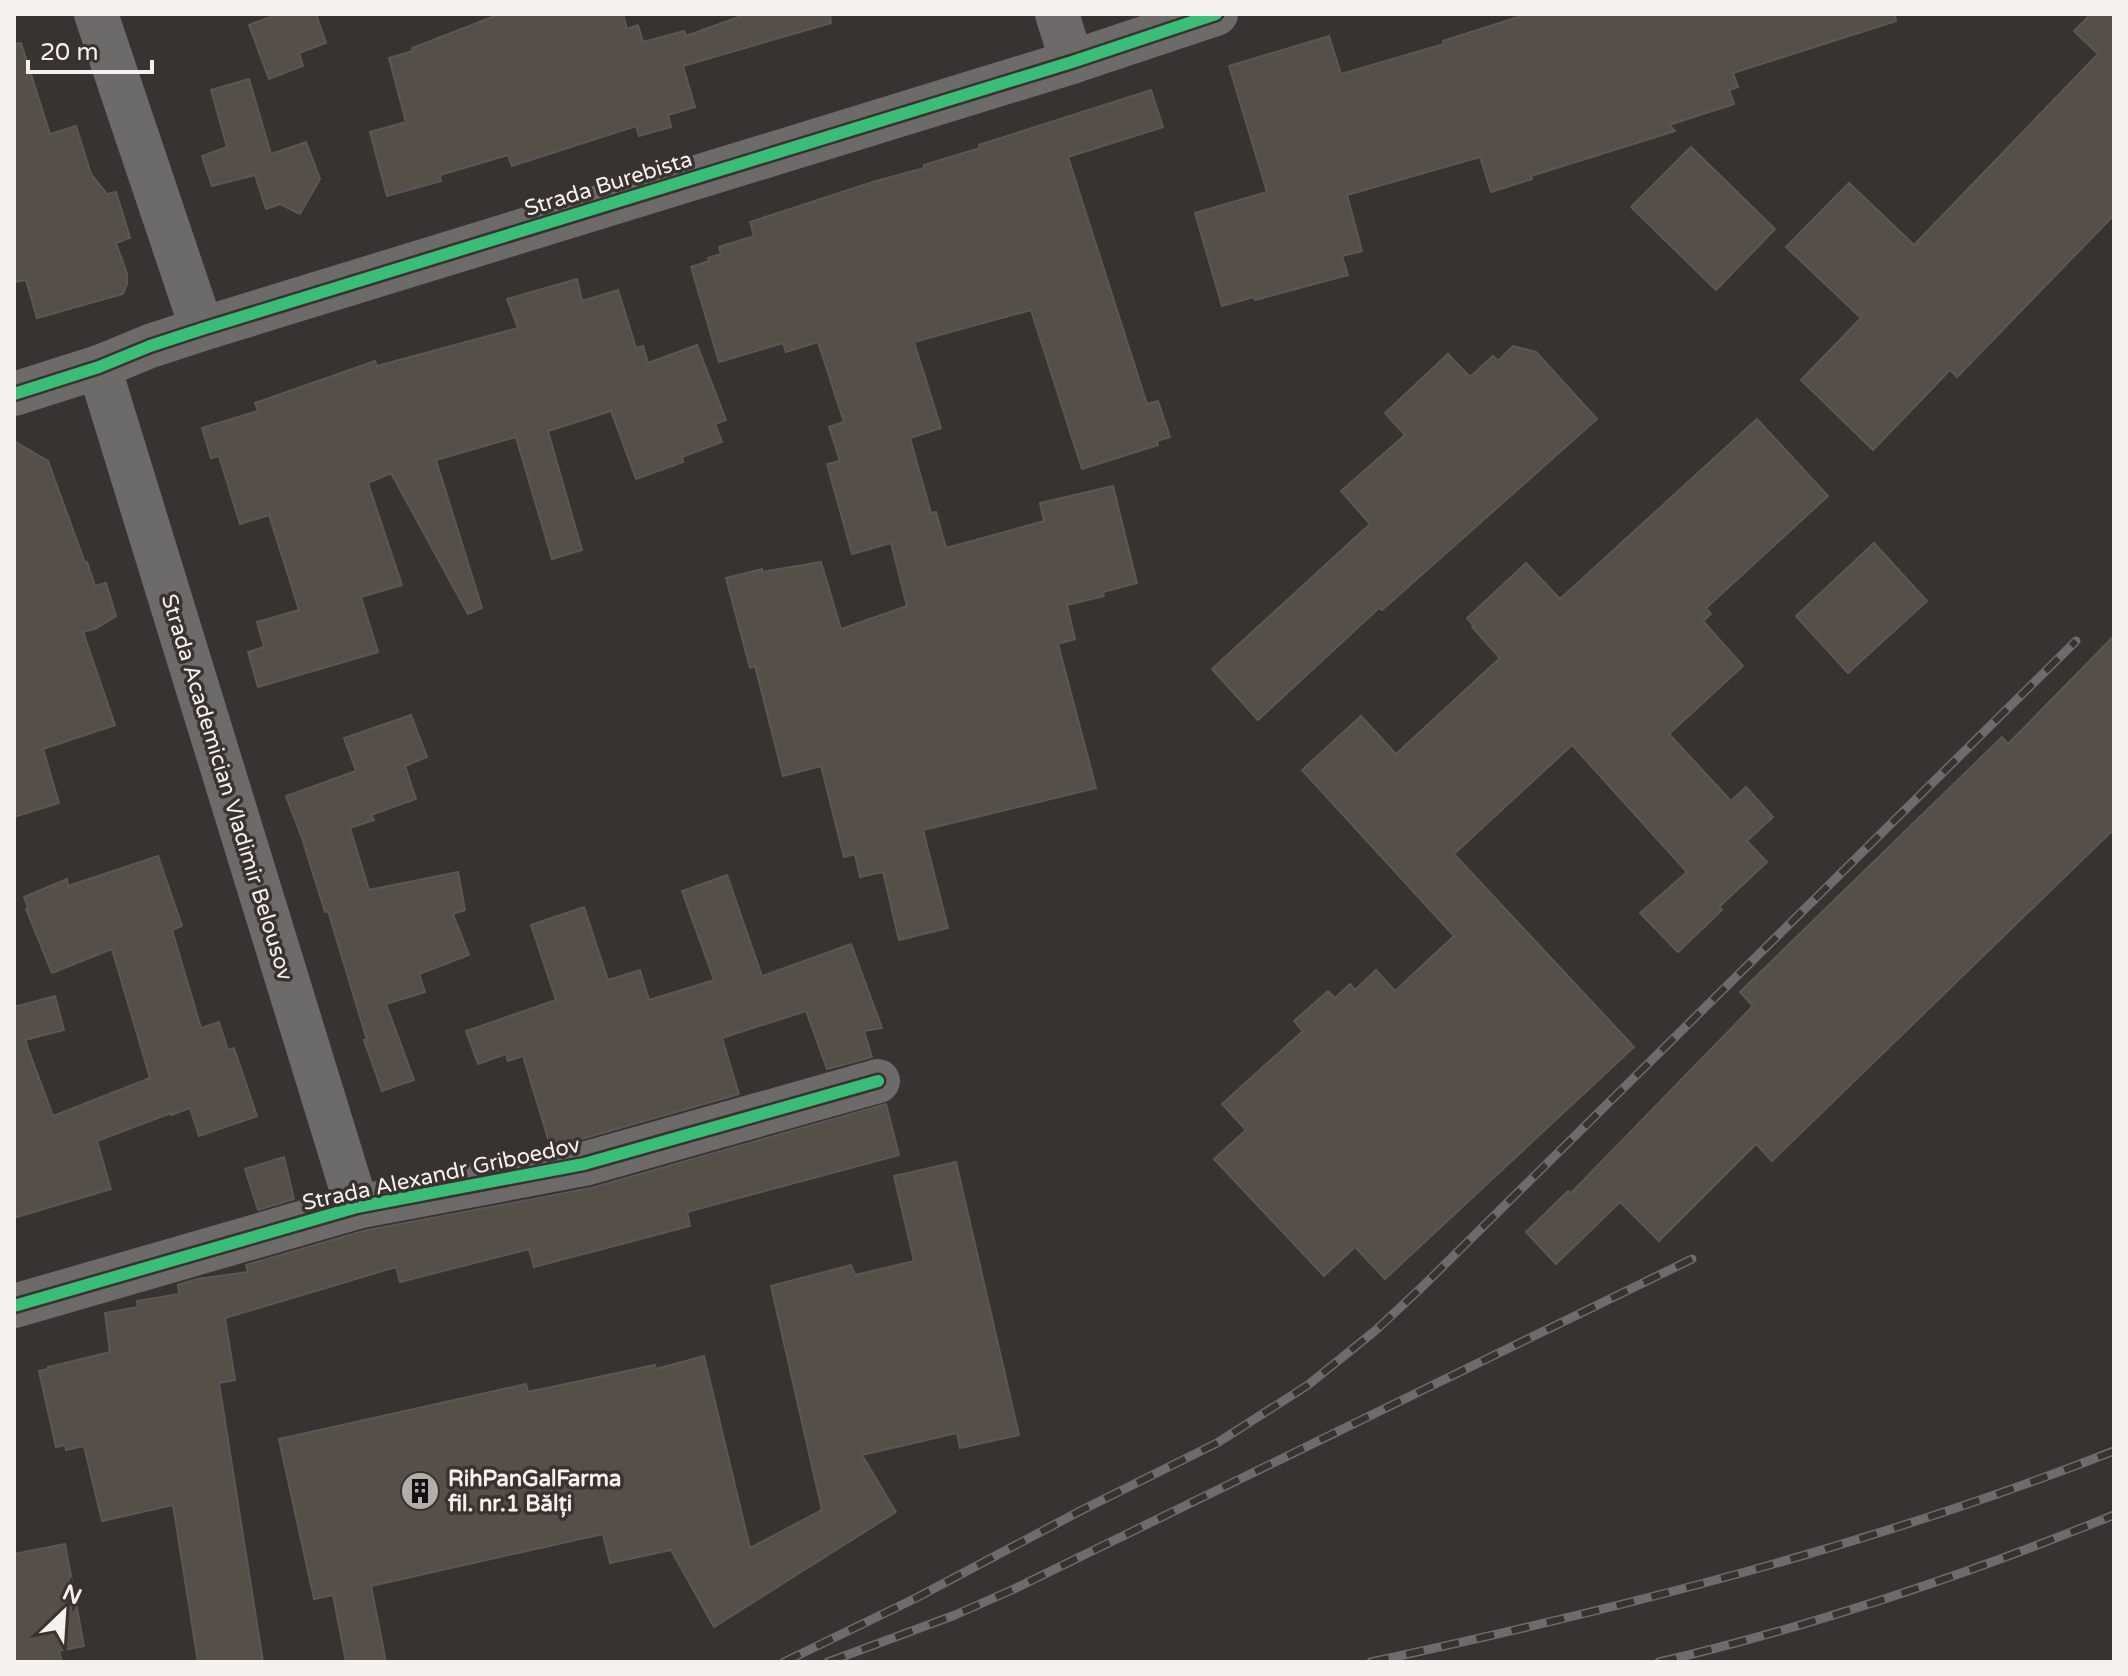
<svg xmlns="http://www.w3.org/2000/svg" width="2128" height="1676" font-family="'Varela Round',sans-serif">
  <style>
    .building { fill: #554f47; stroke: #5a5755; stroke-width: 2 }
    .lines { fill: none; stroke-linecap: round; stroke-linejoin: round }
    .street { stroke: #6d6b6a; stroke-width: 44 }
    .rail-casing { stroke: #6e6c6b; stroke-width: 9 }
    .rail { stroke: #39322f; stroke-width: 6; stroke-dasharray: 18; stroke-linecap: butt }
    .cycleway-casing { stroke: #39322f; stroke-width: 17 }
    .cycleway { stroke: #3abd76; stroke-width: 12 }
    .labels { text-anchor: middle; stroke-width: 7; stroke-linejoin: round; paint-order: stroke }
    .street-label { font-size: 22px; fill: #f6f1ef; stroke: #39322f }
    .poi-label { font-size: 22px; font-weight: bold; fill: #f6f1ef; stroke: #39322f; text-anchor: start }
  </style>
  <rect width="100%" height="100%" fill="#373331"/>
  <g class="building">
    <path d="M279,14H316L326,43L299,53L303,66L269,79L249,25Z"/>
    <path d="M500,14H623L627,29L638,25L643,42L684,31L686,36L747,14H830L831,23L683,66L695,107L668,115L671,127L639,136L636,126L512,166L508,155L440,175L441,181L387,196L370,132L406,122L389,58L413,51L412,48Z"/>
    <path d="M1528,14H1895L1896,21L1733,73L1738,87L1729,90L1734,104L1669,125L1675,131L1531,176L1532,179L1491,192L1480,157L1347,195L1362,251L1342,256L1348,275L1255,300L1254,297L1222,306L1195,213L1267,192L1229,66L1329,36L1341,74L1444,44L1443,41Z"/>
    <path d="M2091,14H2114V215L1957,377L1950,370L1873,450L1801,380L1861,318L1786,247L1849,183L1914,245L2098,54L2074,31Z"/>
    <path d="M21,43L50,134L76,126L91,174L107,194L116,192L130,238L116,243L127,274V284L123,294L37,318L26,280L14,282V44Z"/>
    <path d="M249,79L271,154L306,142L320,179L300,214L280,204L266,209L255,175L212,186L202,156L227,147L211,90Z"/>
    <path d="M1151,90L1163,127L1068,157L1147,404L1158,401L1170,437L1157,441L1158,445L1082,469L1031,310L914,342L941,428L910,438L931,513L936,512L946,548L1044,521L1040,503L1113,486L1137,583L1103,592L1104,596L1067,605L1075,639L1058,644L1096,788L923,830L948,928L899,940L883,872L860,877L855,854L844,857L821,766L783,776L755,666L750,668L726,578L762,569V572L821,562L841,629L907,606L891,543L852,554L827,464L840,461L829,427L844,422L818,342L786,352L783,343L719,362L691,267L709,261L708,258L721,254L719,247L754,236L750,222L876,181L924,168V165L980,148L979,145Z"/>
    <path d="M1691,147L1775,229L1716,290L1631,207Z"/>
    <path d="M577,279L582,301L618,290L636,348L643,346L648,363L697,345L726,420L715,424L722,442L682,457L683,462L636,479L611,411L548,431L582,550L552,559L516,437L436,460L482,608L468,614L391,473L368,483L402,585L361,597L378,652L258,687L248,652L264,647L257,622L299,610L269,515L240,524L219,456L211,458L202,428L258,411L255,403L375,361L377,366L518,328L507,299Z"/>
    <path d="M1513,346L1536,352L1597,419L1382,610L1379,608L1258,720L1212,669L1370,524L1341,491L1405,435L1385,413L1448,354L1470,377L1493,356L1498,361Z"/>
    <path d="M1757,419L1828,496L1706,608L1711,614L1703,621L1743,666L1669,734L1731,801L1746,787L1773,817L1747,841L1767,862L1719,907L1722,910L1678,952L1640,913L1687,872L1572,745L1454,854L1634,1047L1385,1279L1355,1247L1324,1276L1214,1159L1246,1130L1222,1104L1303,1031L1294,1021L1328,991L1335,998L1350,984L1355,990L1376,970L1395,991L1454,936L1302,770L1361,716L1396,754L1500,658L1472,627L1474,626L1467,618L1526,563L1560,599Z"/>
    <path d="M14,441L48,461L85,563L87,562L95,586L106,583L116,616L97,628L83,632L115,725L43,749L59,803L14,817Z"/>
    <path d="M1874,543L1927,601L1848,673L1796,616Z"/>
    <path d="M2114,636V829L1772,1161L1756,1144L1659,1241L1620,1202L1556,1264L1526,1232L1568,1191L1571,1193L1753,1006L1740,992L2002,737L2008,744Z"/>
    <path d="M411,715L427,757L405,766L416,799L371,815L374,820L350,828L369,890L458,872L465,910L453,914L469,955L419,974L425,992L386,1004L414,1080L382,1091L364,1040H367L328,911L325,912L302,838L286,796L356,771L344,738Z"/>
    <path d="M158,856L182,926L172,930L201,1028L219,1022L228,1050L234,1048L257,1116L199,1136L190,1108L171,1115V1113L97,1141L111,1189L14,1218V1007L55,996L64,1030L25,1040L53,1116L150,1078L112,949L52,973L26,909L28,907L24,897L67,879L68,886Z"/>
    <path d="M727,875L762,976L851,944L882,1028L864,1031L872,1057L827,1069L806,1011L722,1038L739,1094L578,1140L550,1145L523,1056L508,1061L506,1054L478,1064L466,1031L556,1000L531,925L584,907L608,980L640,970L649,1000L714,980L682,891Z"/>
    <path d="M886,1104L899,1155L687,1212L690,1226L534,1267L529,1249L400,1282L396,1267L225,1318L235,1380L219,1383L263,1662H198L173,1505L102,1521L84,1446L66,1450L65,1445L56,1447L39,1371L48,1369V1367L110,1352L105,1313L138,1307L137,1301L179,1294L178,1285L197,1279L248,1272L246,1265L363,1231L591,1188Z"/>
    <path d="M284,1157L294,1199L258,1210L245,1169Z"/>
    <path d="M956,1162L1019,1435L960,1448L957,1433L862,1455L896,1512L714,1627L671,1550L610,1563L603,1534L371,1586L386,1662H346L333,1595L314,1599L279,1439L526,1384L528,1392L655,1365L656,1369L704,1356L750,1548L822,1510L771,1286L851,1265L855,1275L914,1261L894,1176Z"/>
    <path d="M65,1544L84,1646L59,1651L62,1662H14V1554Z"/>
  </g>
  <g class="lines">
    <g class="street">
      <path d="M96,14L202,329"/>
      <path d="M1057,14L1072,62"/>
      <path d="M99,367L357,1207"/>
      <path d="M14,394L99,367L150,346L202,329L1072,62L1216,14"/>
      <path d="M14,1306L357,1207L584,1164L878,1081"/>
    </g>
    <defs>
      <g id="rail">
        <path d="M784,1662L916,1598L1082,1510L1217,1443L1308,1385L1376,1330L1421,1288L2076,641"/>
        <path d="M828,1662L955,1615L1014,1589L1692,1259"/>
        <path d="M1371,1662C1623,1608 1873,1545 2114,1451"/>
        <path d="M1659,1662C1814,1626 1966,1575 2114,1515"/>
      </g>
    </defs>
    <use href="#rail" class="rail-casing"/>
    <use href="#rail" class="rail"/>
    <defs>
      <g id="cycleway">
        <path d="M14,394L99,367L150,346L202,329L1072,62L1216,14"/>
        <path d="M14,1306L357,1207L584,1164L878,1081"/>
      </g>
    </defs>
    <use href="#cycleway" class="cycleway-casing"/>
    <use href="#cycleway" class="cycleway"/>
  </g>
  <defs>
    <symbol id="building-disc" viewBox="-11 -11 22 22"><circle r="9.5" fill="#b3aeac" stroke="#39322f"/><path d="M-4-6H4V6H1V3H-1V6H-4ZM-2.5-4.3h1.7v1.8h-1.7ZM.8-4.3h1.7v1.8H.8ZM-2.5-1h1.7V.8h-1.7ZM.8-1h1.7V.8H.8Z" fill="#111"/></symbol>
  </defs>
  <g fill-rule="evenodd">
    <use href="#building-disc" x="398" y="1469" width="44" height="44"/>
  </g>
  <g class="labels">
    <g class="street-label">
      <text transform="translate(608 183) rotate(-17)" y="8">Strada Burebista</text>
      <text transform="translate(228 787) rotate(73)" y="8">Strada Academician Vladimir Belousov</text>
      <text transform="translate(441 1173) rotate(-12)" y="8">Strada Alexandr Griboedov</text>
    </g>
    <g class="poi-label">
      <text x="448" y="1486">RihPanGalFarma<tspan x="448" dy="25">fil. nr.1 Bălți</tspan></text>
    </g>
  </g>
  <rect width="2128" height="1676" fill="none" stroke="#f6f1ef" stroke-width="32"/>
  <g transform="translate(64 1612) rotate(25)" stroke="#39322f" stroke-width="6" paint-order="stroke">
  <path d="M0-6L14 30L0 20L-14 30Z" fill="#f6f1ef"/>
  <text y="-12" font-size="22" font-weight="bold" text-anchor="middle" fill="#f6f1ef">N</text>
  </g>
  <path d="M28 60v12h124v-12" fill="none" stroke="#f6f1ef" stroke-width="4"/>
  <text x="40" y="60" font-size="24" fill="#f6f1ef" stroke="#39322f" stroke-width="6" paint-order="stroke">20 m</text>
</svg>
